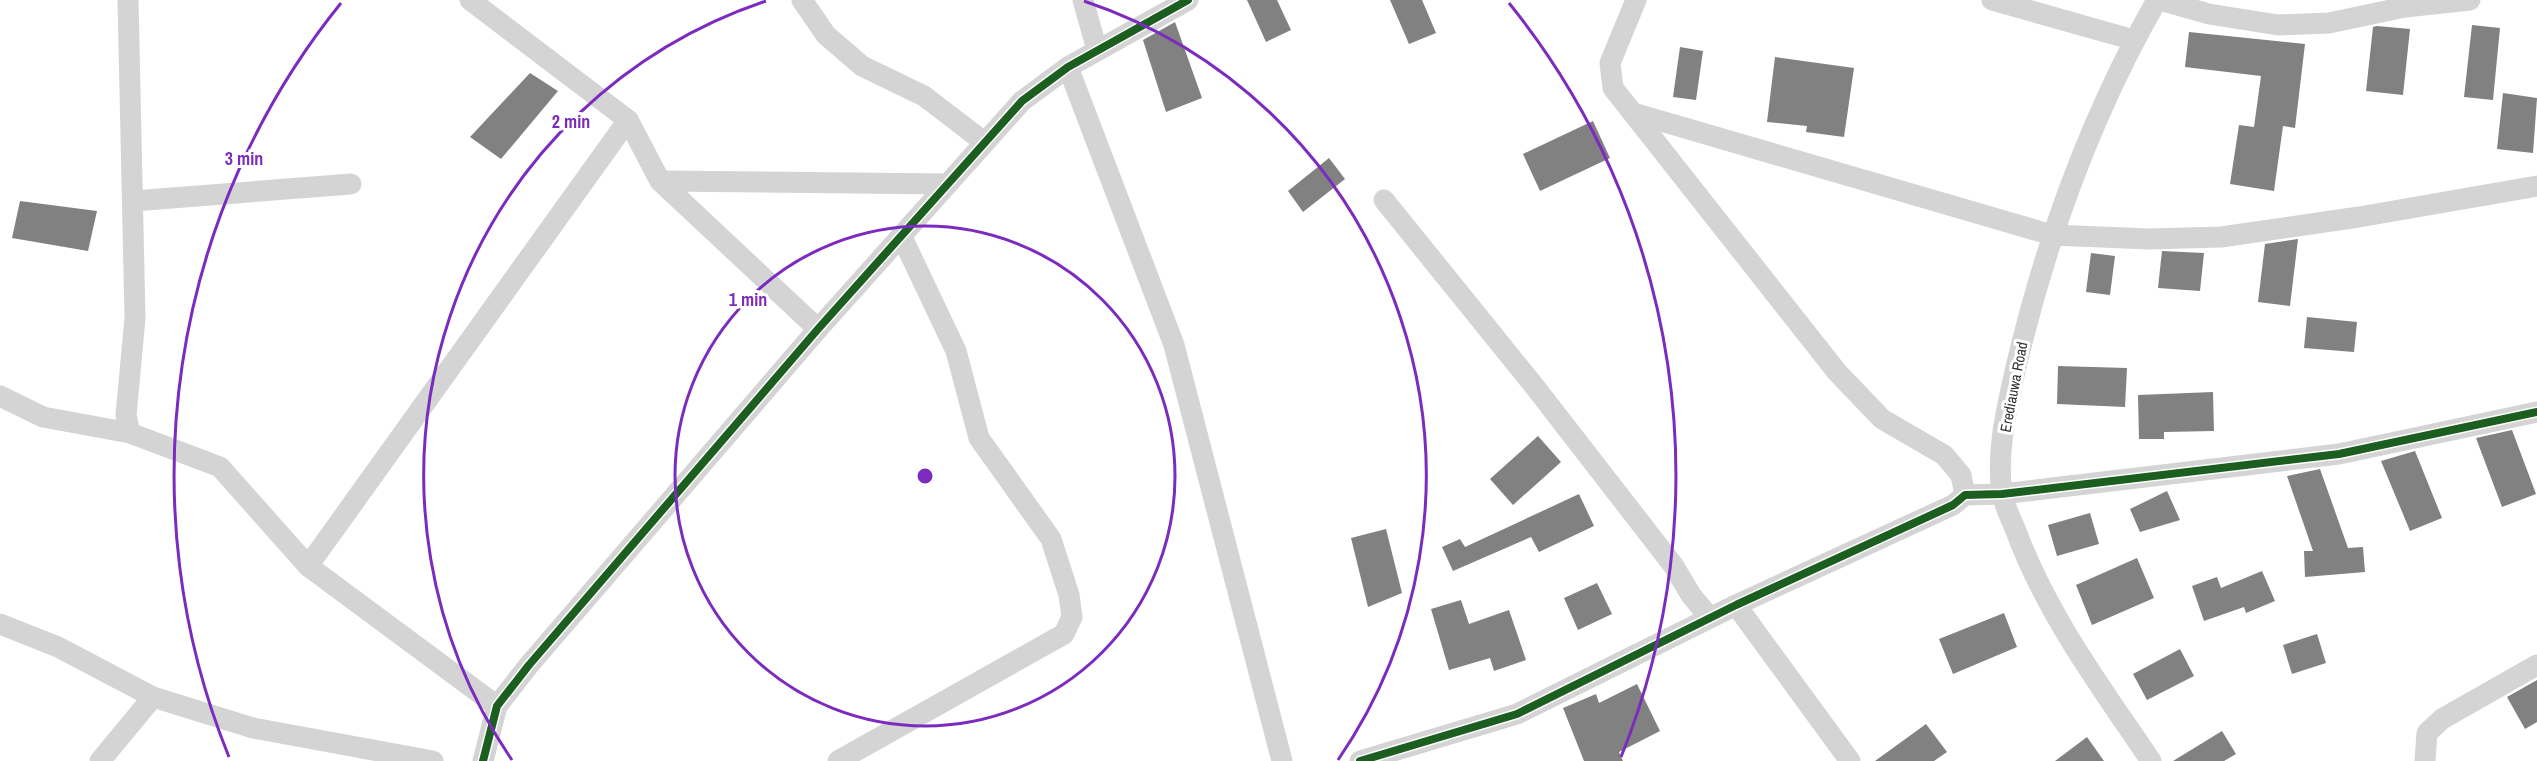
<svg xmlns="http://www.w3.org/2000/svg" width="2537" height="761" font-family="'Archivo Narrow',sans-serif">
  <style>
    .building { fill: #818181 }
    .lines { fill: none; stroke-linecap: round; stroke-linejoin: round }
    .minor { stroke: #d4d4d4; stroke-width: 21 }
    .cycleway-casing { stroke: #fff; stroke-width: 11 }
    .cycleway { stroke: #1b5e20; stroke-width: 8 }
    .ring { fill: none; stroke: #7b2cbf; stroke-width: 3 }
    .labels { text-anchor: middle; stroke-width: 6; stroke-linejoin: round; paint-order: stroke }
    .street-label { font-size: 15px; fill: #333; stroke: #fff }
    .centre { fill: #7b2cbf; stroke: #fff; stroke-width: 3 }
    .ring-label { font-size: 18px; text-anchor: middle; font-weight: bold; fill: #7b2cbf; stroke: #fff; stroke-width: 6; stroke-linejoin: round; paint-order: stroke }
  </style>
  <rect width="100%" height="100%" fill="#fff"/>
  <g class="building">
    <path d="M1247,0H1277L1291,30L1266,42Z"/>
    <path d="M1390,0H1422L1436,33L1409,44Z"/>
    <path d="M1175,22L1202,98L1166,112L1143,40Z"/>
    <path d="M2472,25L2500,28L2493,100L2464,97Z"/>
    <path d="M2377,26L2410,29L2403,95L2366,91L2373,27Z"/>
    <path d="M2189,32L2305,44L2295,128L2283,126L2274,191L2230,184L2239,125L2254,127L2261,76L2185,67Z"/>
    <path d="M1680,47L1703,51L1696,100L1673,97Z"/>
    <path d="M1775,57L1854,68L1844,137L1806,132L1807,126L1767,122Z"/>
    <path d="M530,73L558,91L501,159L470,137Z"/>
    <path d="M2503,93L2537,98L2533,153L2497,149Z"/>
    <path d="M1593,121L1610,158L1540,191L1523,154Z"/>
    <path d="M1329,158L1345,179L1303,212L1288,191Z"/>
    <path d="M20,201L97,211L88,251L12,238Z"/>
    <path d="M2298,239L2290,306L2258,302L2265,244Z"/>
    <path d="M2162,251L2204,253L2200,291L2158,288Z"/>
    <path d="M2091,253L2115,256L2110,295L2086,292Z"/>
    <path d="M2307,317L2357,322L2354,352L2304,348Z"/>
    <path d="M2058,366L2127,368L2125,407L2057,404Z"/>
    <path d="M2213,392L2214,431L2164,432V439H2139L2138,395Z"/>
    <path d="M2512,430L2536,494L2502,507L2476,438Z"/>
    <path d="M1538,436L1561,462L1513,505L1490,479Z"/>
    <path d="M2415,451L2442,518L2410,531L2381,461Z"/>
    <path d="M2320,469L2348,548L2363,547L2365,572L2305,577L2304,551H2313L2287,476Z"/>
    <path d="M2167,491L2180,520L2140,532L2130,509Z"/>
    <path d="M1579,494L1594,526L1539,552L1531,537L1453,571L1442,547L1460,539L1465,547Z"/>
    <path d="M2090,513L2099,544L2057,556L2048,525Z"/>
    <path d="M1386,529L1402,593L1368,607L1351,538Z"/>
    <path d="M2137,558L2154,598L2092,625L2076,585Z"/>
    <path d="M2262,571L2275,601L2246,613L2244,607L2204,621L2192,586L2217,577L2221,588Z"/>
    <path d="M1597,583L1612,614L1578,630L1564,598Z"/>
    <path d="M1461,600L1469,624L1509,610L1526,660L1494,671L1490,658L1449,670L1431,609Z"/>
    <path d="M2004,613L2017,647L1953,674L1939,639Z"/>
    <path d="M2317,634L2326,663L2292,674L2283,645Z"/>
    <path d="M2180,649L2194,676L2147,700L2133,674Z"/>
    <path d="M2537,680V722L2525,729L2507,697Z"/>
    <path d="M1637,684L1660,731L1619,752L1623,761H1584L1563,708L1596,694L1599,703Z"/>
    <path d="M1926,724L1947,752L1934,761H1875Z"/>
    <path d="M2222,731L2236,754L2224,761H2173Z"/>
    <path d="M2087,737L2104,761H2055Z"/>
  </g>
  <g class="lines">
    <g class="minor">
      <path d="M128,0L135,318L126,415L130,433"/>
      <path d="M470,0L628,120L660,181L818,329"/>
      <path d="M802,0L826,35L862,66L924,96L984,142"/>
      <path d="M1083,0L1097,50"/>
      <path d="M1636,0L1610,63L1613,88L1837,372L1882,419L1944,455L1961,475L1965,495"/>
      <path d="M1992,0L2134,40"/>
      <path d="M2159,0L2209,14L2278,25L2329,23L2405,7L2470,0"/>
      <path d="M1068,67L1174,345L1282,761"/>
      <path d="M1637,114L2052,235L2149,239L2221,237L2359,217L2537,186"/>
      <path d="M660,181L945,184"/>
      <path d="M1384,200L1535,387L1673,565L1691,595L1709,617"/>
      <path d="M133,201L351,184"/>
      <path d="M0,396L43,417L130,433L220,467L308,566L497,706"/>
      <path d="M308,566L628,120"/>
      <path d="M1736,605L1850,761"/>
      <path d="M0,624L58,647L153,697L253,728L433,761"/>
      <path d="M100,761L153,697"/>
      <path d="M483,761L497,706L529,665L818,329L1022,101L1068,67L1188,0"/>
      <path d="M838,761L1064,634L1072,617L1069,595L1051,539L979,438L956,351L901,235"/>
      <path d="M1360,761L1517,714L1736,605L1953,505L1965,495L2002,494L2339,454L2537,412"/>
      <path d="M2151,761C2101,687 2047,615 2016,531C2011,519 2004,505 2002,493C1996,451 2007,407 2016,367C2046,240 2092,113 2157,0"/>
      <path d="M2425,761L2427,733L2442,719L2537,665"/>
    </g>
    <defs>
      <g id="cycleway">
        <path d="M483,761L497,706L529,665L818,329L1022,101L1068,67L1188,0"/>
        <path d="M1360,761L1517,714L1736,605L1953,505L1965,495L2002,494L2339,454L2537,412"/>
      </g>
    </defs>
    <use href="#cycleway" class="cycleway-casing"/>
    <use href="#cycleway" class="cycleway"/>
  </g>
  <g class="ring">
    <circle cx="925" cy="476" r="250"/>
    <path d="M512 760A501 501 0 0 1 766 1M1084 1A501 501 0 0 1 1338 760"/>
    <path d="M229 757A751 751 0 0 1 341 3M1509 3A751 751 0 0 1 1621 757"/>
  </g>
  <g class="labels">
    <g class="street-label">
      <text transform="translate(2014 387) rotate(-79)" y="5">Erediauwa Road</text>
    </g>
  </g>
  <circle cx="925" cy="476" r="9" class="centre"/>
  <g class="ring-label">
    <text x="571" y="128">2 min</text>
    <text x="244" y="165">3 min</text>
    <text x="748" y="306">1 min</text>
  </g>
</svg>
